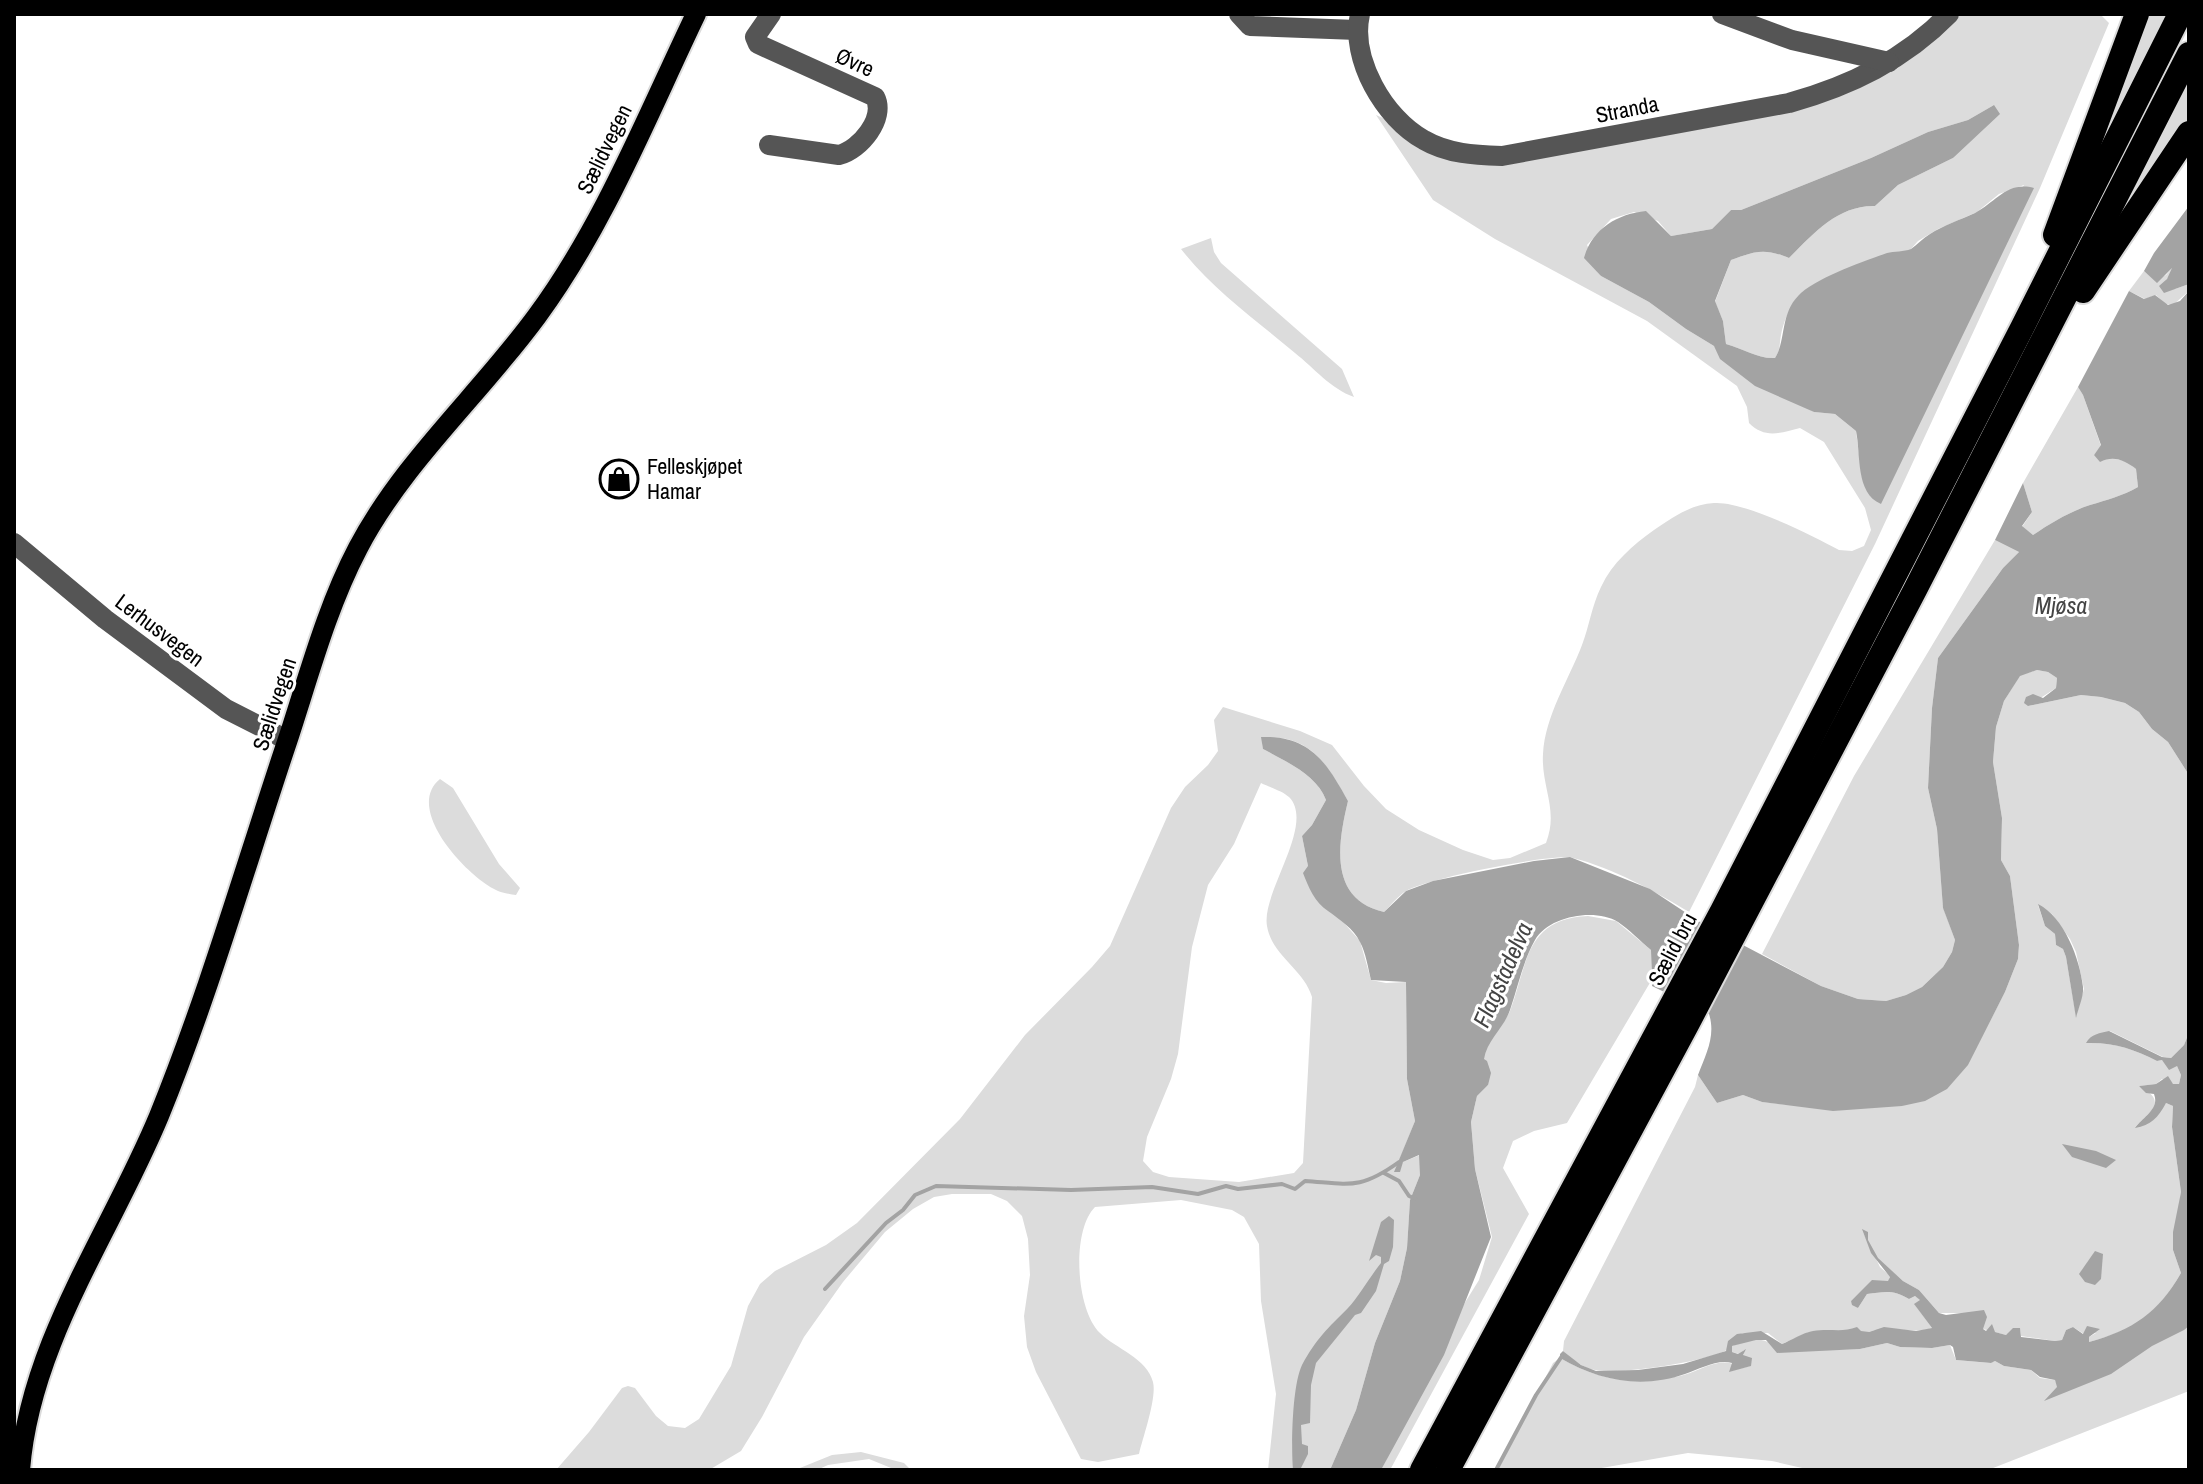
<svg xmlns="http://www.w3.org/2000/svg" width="2203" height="1484" font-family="'Archivo Narrow',sans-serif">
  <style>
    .green { fill: #dcdcdc; fill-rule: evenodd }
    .water { fill: #a3a3a3 }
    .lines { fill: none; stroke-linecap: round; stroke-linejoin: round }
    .stream { stroke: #a3a3a3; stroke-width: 4 }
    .major-casing { stroke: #dbdbdb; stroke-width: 24 }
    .highway-casing { stroke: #dbdbdb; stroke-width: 28 }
    .minor { stroke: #555; stroke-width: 20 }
    .major { stroke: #000; stroke-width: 20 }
    .highway { stroke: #000; stroke-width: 24 }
    .labels { text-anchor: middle; stroke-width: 6; stroke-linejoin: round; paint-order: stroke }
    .street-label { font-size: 22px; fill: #000; stroke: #fff }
    .poi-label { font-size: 22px; fill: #000; stroke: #fff; text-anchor: start }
    .water-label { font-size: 24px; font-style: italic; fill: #444; stroke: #fff }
  </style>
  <rect width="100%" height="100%" fill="#fff"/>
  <g class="green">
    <path d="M1956,14H2100L2109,23L2040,188L1875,544L1689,912C1654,891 1613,868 1573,858C1553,853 1425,879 1406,891C1398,896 1391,905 1384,912C1328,899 1338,843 1348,801C1327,765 1310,733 1262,738L1263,749C1285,761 1317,775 1326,800L1312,825L1302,836L1308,866L1336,914L1360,941L1371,980L1386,983L1406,982L1407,1079L1415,1121L1395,1171L1403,1162L1420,1155V1175L1410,1200L1407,1248L1400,1281L1375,1343L1356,1410L1330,1470H1268L1276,1394L1261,1301L1259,1244L1244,1217L1232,1210L1181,1200L1095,1207C1071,1231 1076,1310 1100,1333C1116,1349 1147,1358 1153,1382C1157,1398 1143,1437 1139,1454L1098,1462L1081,1459L1036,1372L1027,1347L1024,1316L1030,1275L1028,1239L1022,1216L1007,1201L991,1194H952L934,1197L913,1209L885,1232L843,1282L804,1337L762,1417L741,1451L709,1470H556L589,1432L622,1388L628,1386L635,1388L656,1416L668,1426L685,1428L699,1419L731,1366L748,1306L760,1284L775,1271L826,1245L857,1223L960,1119L1025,1035L1092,967L1110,946L1171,808L1185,787L1208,765L1218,751L1214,720L1223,707L1300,731L1332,745L1364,786L1386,809L1419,830L1463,850L1493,860L1510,858L1546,843C1559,810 1541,787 1543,754C1545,716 1569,679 1582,645C1589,627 1592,605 1601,587C1612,563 1633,545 1654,530C1672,518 1691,504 1714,503C1744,501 1811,535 1839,550L1852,551L1864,546L1871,530L1865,508L1824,442L1800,428C1780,433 1765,439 1749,423L1747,407L1737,386L1647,321L1495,239L1433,200L1376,115L1392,122L1449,156L1823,101ZM1994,105L1953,158L1898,185L1875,206C1838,205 1813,234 1789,258C1764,248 1756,251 1731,260L1715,302L1723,321L1726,344C1744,349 1758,359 1775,358C1781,349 1779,345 1781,335C1783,323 1789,310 1795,300C1809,279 1883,259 1910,250L1918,241L1938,229L1977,212L1999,194L2024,185L1862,478L1856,431L1835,414L1814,412L1802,405L1714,346L1686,329L1649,302L1601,276L1587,245L1611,219L1634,212L1658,221L1671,236L1712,229L1731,210H1741L1871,158L1928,132L1968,120ZM1261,783C1269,787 1283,791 1289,797C1316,824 1261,893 1267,926C1272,956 1304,969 1312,997L1303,1163L1294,1173L1239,1182L1169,1177L1153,1172L1143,1161L1147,1137L1171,1079L1178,1054L1192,947L1208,885L1234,844Z"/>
    <path d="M2145,14H2170L2073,204Z"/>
    <path d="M2189,79V117L2106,246L2104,244Z"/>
    <path d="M1211,238L1214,252L1221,263L1342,369L1354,397C1331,389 1314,368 1295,353C1255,319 1214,291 1181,249Z"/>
    <path d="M2172,268V273L2163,284L2175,289L2189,284V291L2173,305L2165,304L2156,295L2145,299L2129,291L2144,271L2155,280L2166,275Z"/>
    <path d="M2078,387L2083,395L2101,446L2094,455L2126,461L2136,469L2138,487C2122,496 2107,500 2090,505C2069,512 2051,523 2033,535L2022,527L2032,512L2023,483Z"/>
    <path d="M1995,540L2019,552L2003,568L1938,658L1932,708L1928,788L1937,829L1943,907L1955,940L1952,952L1943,967L1922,987L1906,995L1886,1001L1858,999L1821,986L1762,954L1854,776Z"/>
    <path d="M2037,670L2048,672L2057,678L2056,688L2028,706L2081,695L2101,697L2125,703L2139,712L2152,729L2168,742L2189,775V1033L2184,1045L2171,1058L2163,1057L2110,1031L2087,1043C2113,1042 2134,1049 2157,1061L2162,1060L2177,1066L2181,1075L2179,1084H2173L2162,1079L2156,1084L2139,1086C2167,1101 2153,1110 2135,1127L2166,1103L2173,1106L2172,1127L2181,1192L2173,1250L2181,1273C2157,1315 2134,1330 2089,1342V1337L2096,1333L2084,1334L2073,1327L2066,1330L2062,1340L2055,1341L2021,1336L2020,1329L2006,1335L1983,1329L1973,1313H1939L1919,1290L1903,1281L1877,1258L1862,1230L1880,1267L1890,1276L1889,1281H1872L1851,1301L1858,1308L1867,1294C1884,1292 1893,1289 1909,1299L1915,1296L1921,1300L1915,1305L1932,1328C1912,1335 1889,1324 1869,1332H1809L1782,1344L1768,1333H1742C1737,1339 1732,1348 1725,1351C1703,1362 1619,1375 1595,1370C1582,1368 1573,1359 1563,1351L1564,1341L1695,1087L1698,1075L1717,1103L1743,1095L1762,1102L1788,1105L1902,1106L1977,1046L2005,992L2018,959L2019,945L2010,876L2001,860L2002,818L1993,762L1996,727L2004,701L2020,675ZM2038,905L2052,914L2070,939L2076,952L2084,989L2076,1016L2066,957L2063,949L2056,945L2055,934L2045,926Z"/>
    <path d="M440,779L453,788L499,864L520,888L516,895C510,894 503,893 498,891C468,878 403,809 440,779Z"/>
    <path d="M1588,916L1616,921L1651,950V981L1567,1123L1534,1131L1513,1141L1503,1168L1529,1214L1390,1470H1381L1461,1309L1479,1280L1492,1237L1475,1169L1471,1122L1477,1096L1488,1085C1487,1077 1484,1068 1484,1060C1483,1042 1503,1027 1510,1011C1528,963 1525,919 1588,916Z"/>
    <path d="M2189,1326V1391L1988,1470H1811L1772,1461L1688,1453L1590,1470H1498L1553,1363L1560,1358C1602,1382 1634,1385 1680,1376C1697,1373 1715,1358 1733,1364L1730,1371L1750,1366L1743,1356L1744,1350L1739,1354L1732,1352V1346C1743,1343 1759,1335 1771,1344L1830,1350L1860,1349L1887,1343L1900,1347L1932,1348L1950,1345L1956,1360L1990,1363L1995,1361L2004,1366L2031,1370L2040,1378L2055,1380L2058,1387L2047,1399Z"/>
    <path d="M861,1452L904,1463L911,1470H896L869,1459L828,1465L817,1470H795L832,1455Z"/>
  </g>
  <g class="water">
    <path d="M1994,105L2000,114L1953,158L1898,185L1875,206C1838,205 1813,234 1789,258C1764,248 1756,251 1731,260L1715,301L1723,321L1726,344C1744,349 1758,359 1775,358C1786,341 1780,315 1798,296C1815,278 1862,262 1887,253C1894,251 1904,252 1911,249C1917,245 1923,238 1930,234C1944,225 1960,220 1975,213C1996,202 2007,181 2034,188L1881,504C1855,493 1861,454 1856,431L1835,414L1814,412L1755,386L1720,359L1714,346L1686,329L1649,302L1601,276L1584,258C1592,229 1617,214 1646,211L1671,236L1712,229L1731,210H1741L1871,158L1928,132L1968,120Z"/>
    <path d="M2189,206V284L2164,293L2159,286L2167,279L2172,268L2157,283L2144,271L2154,253Z"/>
    <path d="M2129,291L2144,299L2155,295L2168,305L2180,301L2189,291V775L2168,742L2152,729L2139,712L2125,703L2101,697L2081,695L2028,706L2024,703L2026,697L2033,694L2043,698L2056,688L2057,678L2048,672L2037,670L2020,676L2004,701L1996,727L1993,762L2002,818L2001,860L2010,876L2019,945L2018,959L2005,992L1968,1065L1947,1089L1925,1101L1902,1106L1833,1111L1762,1102L1743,1095L1717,1103L1698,1075C1706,1054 1716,1036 1709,1014L1652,986L1651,950C1640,941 1630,930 1618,922C1595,908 1549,916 1535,940C1523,961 1518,987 1510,1010C1504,1028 1487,1040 1484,1059L1487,1061L1491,1073L1488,1085L1477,1096L1471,1122L1475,1169L1491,1237L1444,1355L1381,1470H1330L1356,1410L1375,1343L1400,1281L1407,1248L1410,1200L1420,1175L1419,1155L1403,1162L1400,1172H1394L1415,1121L1407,1079L1406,982L1371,980C1368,968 1366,953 1360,942C1354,929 1339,919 1328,911C1315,903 1308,886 1303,873L1308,866L1302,836L1312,825L1326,800C1317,775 1285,761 1263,749L1261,737C1310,735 1327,763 1348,801C1338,843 1328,899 1384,912L1406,891L1433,881L1534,861L1570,857L1650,889L1703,924L1821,986L1858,999L1886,1001L1906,995L1922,987L1943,967L1952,952L1955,940L1943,908L1937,829L1928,788L1932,708L1938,658L2003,568L2019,552L1995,540L2023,483L2032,512L2022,526L2033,535C2051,523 2069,512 2090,505C2107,500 2122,496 2138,487L2136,469C2125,460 2113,455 2100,462L2094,455L2101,445L2083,395L2078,387Z"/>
    <path d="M2038,904C2064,917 2080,959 2083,987C2084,996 2078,1009 2076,1018L2066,957L2063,949L2056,945L2055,934L2045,926Z"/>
    <path d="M2109,1031L2162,1057L2171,1058L2184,1045L2189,1033V1326L2184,1330L2152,1346L2111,1374L2044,1401L2057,1387L2055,1380L2040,1377L2031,1370L2004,1366L1995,1361L1991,1363L1956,1360L1953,1347L1950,1345L1932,1348L1900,1347L1887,1343L1860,1349L1777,1353L1766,1340H1756L1732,1346V1352L1738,1354L1746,1349L1743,1355L1752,1358L1751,1366L1729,1372L1732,1363C1717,1359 1700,1369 1685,1374C1642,1389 1599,1381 1560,1358V1354L1563,1351L1581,1365L1596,1371L1638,1370L1683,1364L1726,1351L1728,1341L1737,1334L1761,1331L1782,1344C1792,1340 1802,1333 1813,1331C1830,1328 1842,1333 1857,1327L1861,1331L1869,1332L1884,1327L1916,1331L1932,1328L1914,1304L1920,1300L1915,1296L1909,1299C1893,1289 1884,1292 1867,1294L1858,1308L1852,1305L1851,1301L1872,1280L1888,1281L1890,1277L1871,1253L1862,1229L1868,1232V1240L1878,1258L1903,1281L1919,1290L1939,1313L1946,1315L1984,1310L1987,1317L1983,1329L1986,1331L1992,1324L1995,1332L2006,1335L2013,1328H2020L2021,1337L2055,1341L2062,1340L2066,1330L2073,1327L2083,1334L2087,1326L2100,1329L2089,1337V1342C2133,1330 2158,1313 2181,1273L2173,1250V1232L2181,1192L2172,1127L2173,1106L2166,1103C2158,1118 2151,1125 2135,1128C2143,1117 2160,1109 2154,1094L2146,1093L2139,1086L2156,1084L2168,1076L2173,1084H2179L2181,1075L2177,1066L2169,1070L2162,1060L2157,1061C2134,1049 2113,1042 2086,1043C2091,1034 2100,1033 2109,1031Z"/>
    <path d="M2062,1144L2096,1151L2116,1160L2106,1168L2072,1157Z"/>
    <path d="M1389,1216L1394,1220L1393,1247L1389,1261L1384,1264L1376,1291L1361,1313L1355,1315L1316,1363L1311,1385L1310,1423L1301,1425L1302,1444L1308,1446V1454L1300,1470H1293C1291,1446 1292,1386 1302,1365C1316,1339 1328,1328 1348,1308C1358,1298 1371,1275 1381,1263V1257L1376,1255L1369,1261L1381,1222Z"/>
    <path d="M2095,1251L2103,1254L2101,1279L2095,1285L2085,1282L2079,1274Z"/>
  </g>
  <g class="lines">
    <g class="stream">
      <path d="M1384,1173L1399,1181L1409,1196L1416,1199"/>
      <path d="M825,1289L886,1223L903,1210L915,1195L936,1186L1071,1190L1152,1187L1198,1194L1226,1186L1238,1189L1282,1184L1295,1189L1305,1181C1350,1184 1360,1190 1399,1162"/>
      <path d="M1496,1470L1536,1395L1562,1356"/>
    </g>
    <defs>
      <path id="major" d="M20,1470C30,1342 111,1232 159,1116C209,993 246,864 288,739C309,675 327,607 358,548C403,462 480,394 537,316C604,225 647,116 696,14"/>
      <g id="highway">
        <path d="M2055,235L2137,14"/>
        <path d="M2083,291L2189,133"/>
        <path d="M1422,1470L1722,911L2022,328L2180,14"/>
        <path d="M1448,1470L1688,1023L1915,590L2189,54"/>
      </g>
    </defs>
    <use href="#major" class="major-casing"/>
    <use href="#highway" class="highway-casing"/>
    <g class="minor">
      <path d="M1239,14L1250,26L1357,30"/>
      <path d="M1360,14C1350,59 1384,118 1424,140C1448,154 1475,155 1502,156L1789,103C1850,86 1904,60 1949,14"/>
      <path d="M1722,14L1792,40L1889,62"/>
      <path d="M769,145L839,155C860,150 886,118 875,97L758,44L755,37L771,14"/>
      <path d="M14,543L105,619L226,709L287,740"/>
    </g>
    <use href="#major" class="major"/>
    <use href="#highway" class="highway"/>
  </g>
  <defs>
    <symbol id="shop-ring" viewBox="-11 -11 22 22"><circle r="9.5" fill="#fff" stroke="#000" stroke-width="1.5"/><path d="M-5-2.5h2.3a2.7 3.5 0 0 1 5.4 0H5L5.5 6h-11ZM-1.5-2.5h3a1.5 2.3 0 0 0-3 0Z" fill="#000"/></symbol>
  </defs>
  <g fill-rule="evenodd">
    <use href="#shop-ring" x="597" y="457" width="44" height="44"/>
  </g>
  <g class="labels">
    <g class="street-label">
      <text transform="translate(855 62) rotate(24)" y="8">Øvre</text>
      <text transform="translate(1627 109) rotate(-11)" y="8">Stranda</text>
      <text transform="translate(604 149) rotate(-64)" y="8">Sælidvegen</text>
      <text transform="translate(160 630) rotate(37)" y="8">Lerhusvegen</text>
      <text transform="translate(274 704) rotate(-72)" y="8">Sælidvegen</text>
      <text transform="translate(1672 949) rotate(-62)" y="8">Sælid bru</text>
    </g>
    <g class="poi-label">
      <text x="647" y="474">Felleskjøpet<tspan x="647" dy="25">Hamar</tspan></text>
    </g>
    <g class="water-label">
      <text x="2061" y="614">Mjøsa</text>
      <text transform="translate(1503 975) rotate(-66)" y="8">Flagstadelva</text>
    </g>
  </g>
  <rect width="2203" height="1484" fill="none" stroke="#000000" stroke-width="32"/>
</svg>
